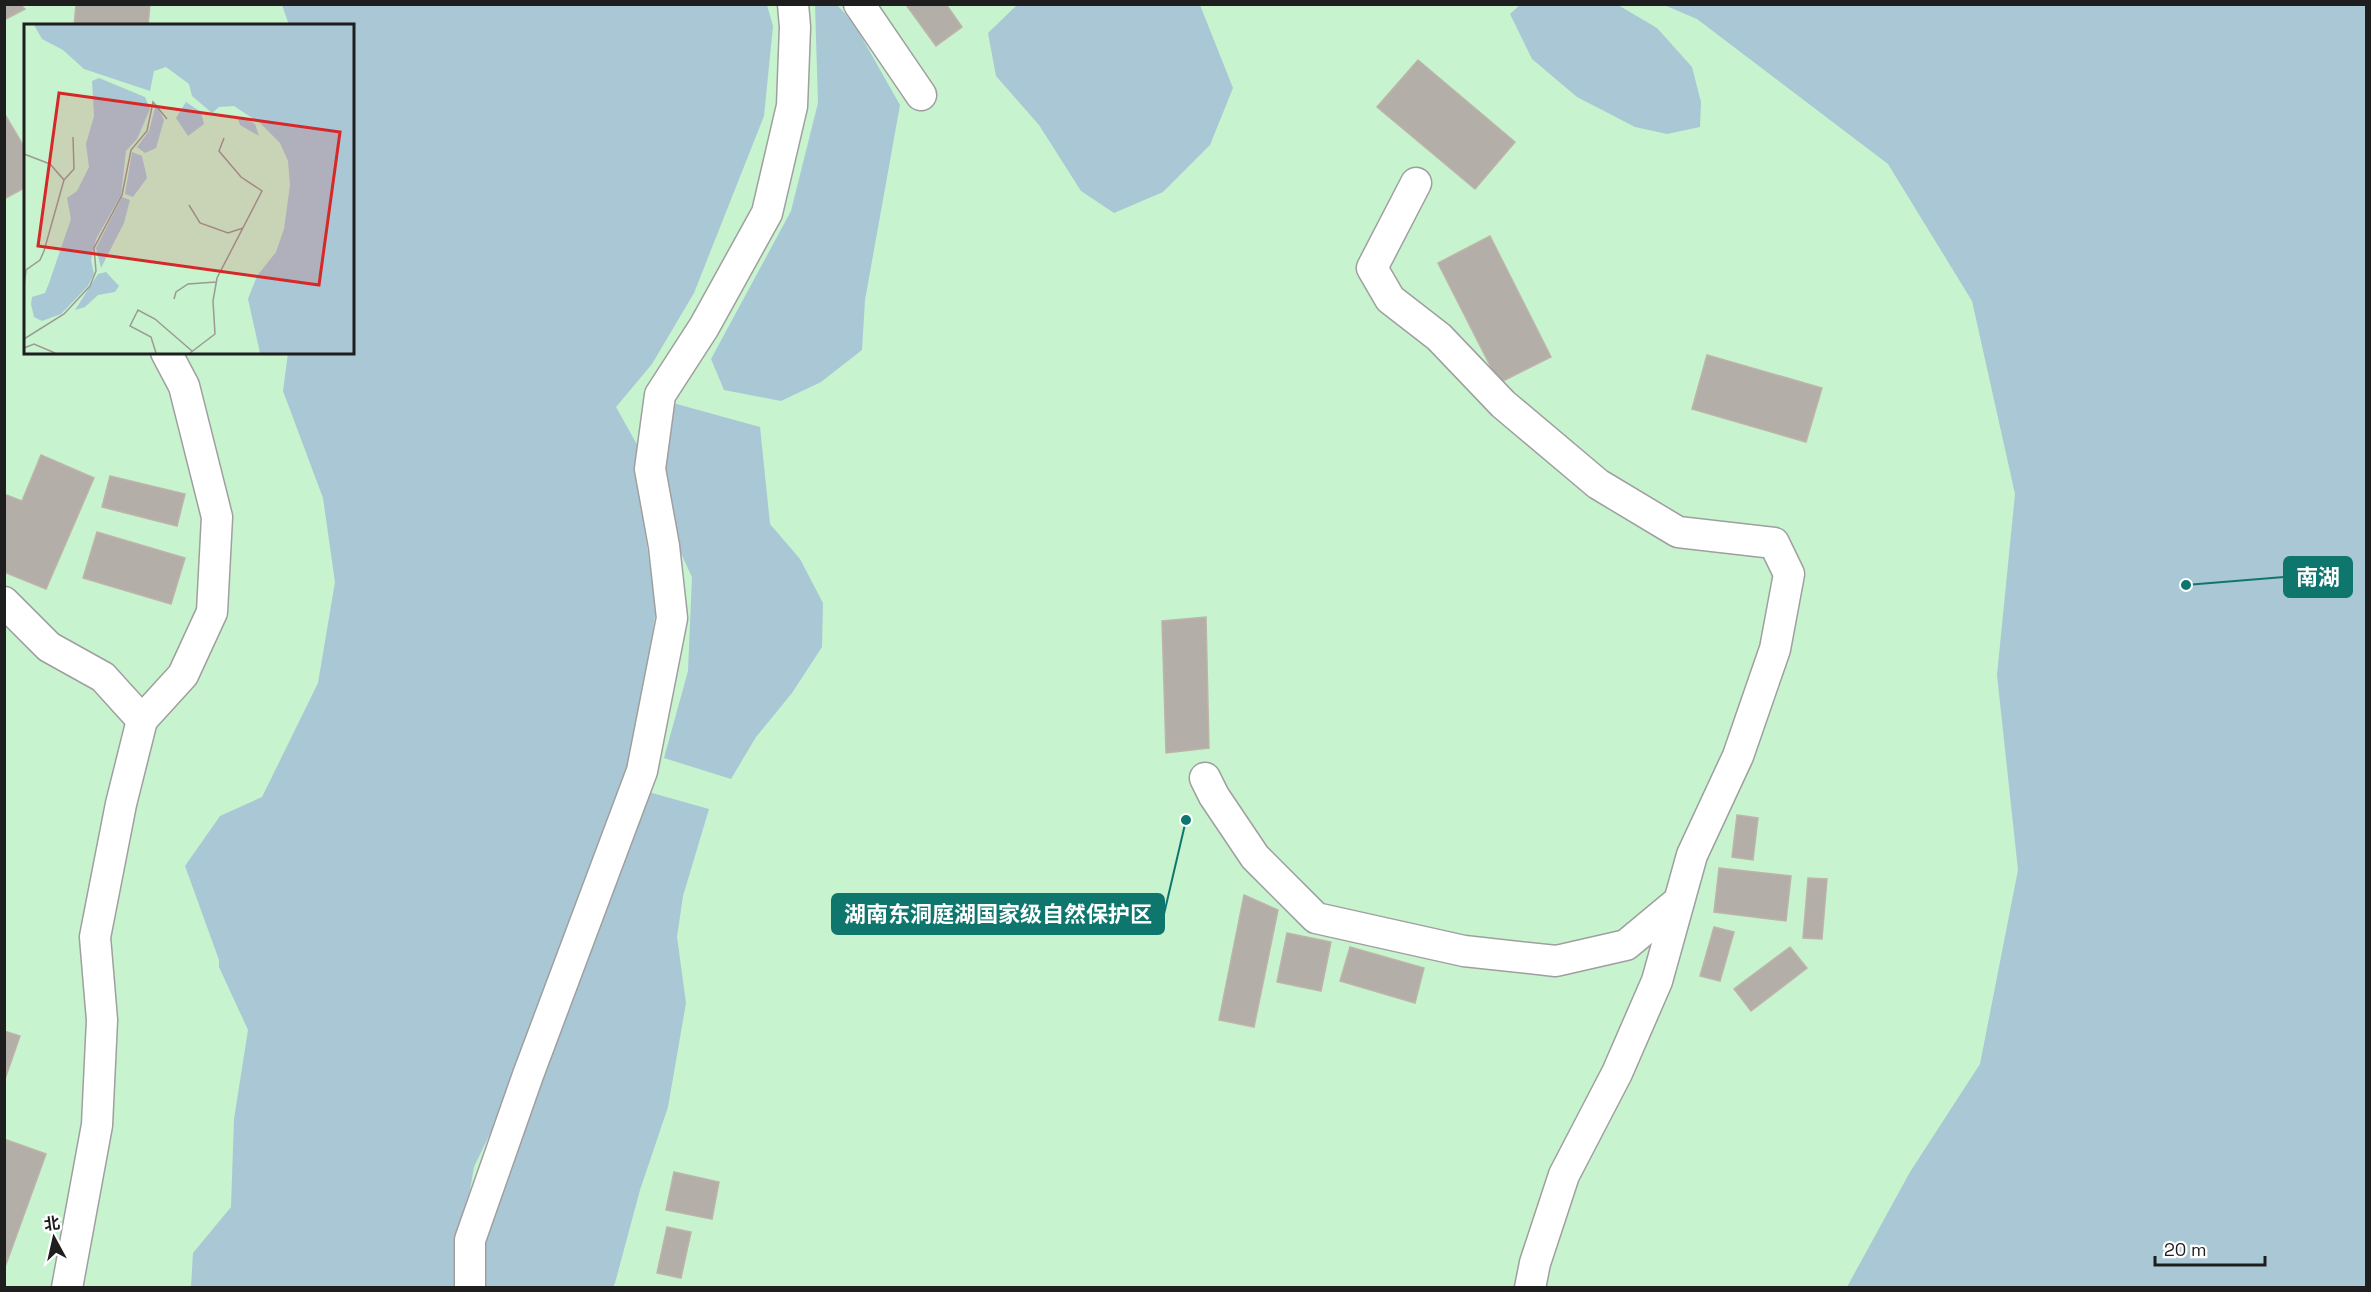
<svg xmlns="http://www.w3.org/2000/svg" width="2371" height="1292" font-family="'Space Grotesk','Noto Sans SC',sans-serif">
  <style>
    .park { fill: #c7f3cf; fill-rule: evenodd }
    .water { fill: #aac7d6 }
    .building { fill: #b3aea8; stroke: #beb4a9; stroke-width: 1.5 }
    .lines { fill: none; stroke-linecap: round; stroke-linejoin: round }
    .street-casing { stroke: #9f9f9f; stroke-width: 33 }
    .street { stroke: #fff; stroke-width: 30 }
    .inset-road { fill: none; stroke: #9b9a95; stroke-width: 1.5 }
    .view { fill: #d62828; fill-opacity: 0.15; stroke: #d62828; stroke-width: 3 }
    .inset-edge { fill: none; stroke: #1e1e1e; stroke-width: 3 }
    .leader { fill: none; stroke: #0f766e; stroke-width: 2 }
    .callout-dot { fill: #0f766e; stroke: #fff; stroke-width: 2 }
    .callout { fill: #0f766e; stroke: #0f766e; stroke-width: 2 }
    .callout-label { font-size: 22px; text-anchor: middle; font-weight: bold; fill: #fff }
  </style>
  <rect width="100%" height="100%" fill="#eeece5"/>
  <path class="park" d="M5,5H2366V1287H5ZM26,26H352V352H26Z"/>
  <g class="water">
    <path d="M282,5H767L773,26L764,116L694,293L652,364L616,407L639,448L646,538L656,609L644,691L629,774L581,890L541,1006L507,1098L474,1167L458,1257L459,1287H191L193,1253L231,1207L234,1119L248,1030L219,967V960L185,866L220,816L262,797L318,683L335,582L323,498L283,391L288,353L352,352V26L289,25Z"/>
    <path d="M815,5H837L853,22L900,105L865,300L862,350L821,382L781,401L724,390L711,359L791,211L818,103Z"/>
    <path d="M1017,5H1200L1233,88L1210,145L1163,192L1114,213L1081,191L1039,125L996,76L988,33Z"/>
    <path d="M1520,5H1618L1657,28L1692,67L1701,102L1700,127L1667,134L1635,127L1577,97L1532,59L1510,14Z"/>
    <path d="M1664,5H2366V1287H1847L1910,1172L1980,1064L2018,870L1997,675L2015,494L1972,301L1888,164L1697,19Z"/>
    <path d="M673,403L760,427L770,524L800,559L823,603L822,647L792,693L756,737L731,779L664,758L688,671L692,577L663,515L659,454Z"/>
    <path d="M645,791L709,809L683,896L677,937L686,1003L668,1107L640,1190L615,1283L613,1287H483L482,1239Z"/>
  </g>
  <g class="building">
    <path d="M4,4H20L25,9L4,20Z"/>
    <path d="M76,4H150L148,26H74Z"/>
    <path d="M909,4H946L962,27L936,46L907,6Z"/>
    <path d="M1418,60L1515,142L1475,189L1377,107Z"/>
    <path d="M4,113L26,150V187L4,199Z"/>
    <path d="M1490,236L1551,357L1499,383L1438,263Z"/>
    <path d="M1707,355L1822,388L1806,442L1692,409Z"/>
    <path d="M41,455L94,478L46,589L4,572V494L22,501Z"/>
    <path d="M110,476L185,494L177,526L102,507Z"/>
    <path d="M97,532L185,558L171,604L83,578Z"/>
    <path d="M1206,617L1209,748L1166,753L1162,621Z"/>
    <path d="M1737,815L1758,818L1753,860L1732,857Z"/>
    <path d="M1719,868L1791,876L1786,921L1714,912Z"/>
    <path d="M1808,878L1827,879L1822,939L1803,938Z"/>
    <path d="M1244,895L1278,910L1254,1027L1219,1020Z"/>
    <path d="M1714,927L1734,932L1720,981L1700,976Z"/>
    <path d="M1287,933L1331,942L1321,991L1277,982Z"/>
    <path d="M1350,947L1424,968L1415,1003L1340,981Z"/>
    <path d="M1790,947L1807,968L1751,1011L1734,989Z"/>
    <path d="M4,1031L20,1036L4,1082Z"/>
    <path d="M4,1139L46,1154L4,1270Z"/>
    <path d="M674,1172L719,1182L712,1219L666,1210Z"/>
    <path d="M667,1227L691,1232L681,1278L657,1273Z"/>
  </g>
  <g class="lines">
    <defs>
      <g id="street">
        <path d="M859,4L921,95"/>
        <path d="M1416,183L1372,268L1390,299L1439,337L1503,404L1598,484L1678,532L1774,543L1789,574L1775,649L1738,756L1692,855L1657,981L1617,1073L1564,1175L1535,1263L1530,1288"/>
        <path d="M4,602L49,647L103,677L142,720L121,804L95,937L102,1020L97,1125L67,1288"/>
        <path d="M142,720L183,675L212,612L217,517L184,386L166,352"/>
        <path d="M1205,778L1214,796L1255,857L1316,918L1464,951L1556,961L1626,945L1679,901"/>
        <path d="M470,1288V1240L528,1075L642,771L672,618L664,546L650,469L660,395L704,327L767,213L792,106L795,27L793,4"/>
      </g>
    </defs>
    <use href="#street" class="street-casing"/>
    <use href="#street" class="street"/>
  </g>
  <g transform="translate(24 24)">
    <rect width="330" height="330" fill="#eeece5"/>
    <path d="M0,1H330V329H0Z" fill="#c7f3cf"/>
    <path d="M10,1H330V329H236L224,275L233,252L252,228L260,205L266,161L264,137L256,119L236,99L210,82L195,83L188,89L168,72L165,60L142,43L130,47L126,67L60,45L39,26L18,15ZM75,54L121,73L126,85L113,115L102,127L97,171L72,215L67,236L70,250L64,262L37,290L18,297L10,293L7,280L8,273L21,269L25,259L47,195L43,174L53,167L65,143L62,120L70,92L68,57ZM162,78L177,88L180,100L164,112L152,94ZM132,80L140,96L132,124L121,129L113,123L125,107ZM218,93L231,100L235,112L216,101L214,95ZM108,128L118,132L123,154L109,173L101,170ZM98,173L106,176L100,199L77,244L72,224ZM82,248L95,262L91,268L74,271L61,283L51,286L74,250Z" fill="#aac7d6"/>
    <path class="inset-road" d="M0,130L26,140L40,156L20,227L16,236L2,246L0,263M40,156L50,145L49,113M165,181L176,199L204,209L219,204M150,275L152,268L164,260L192,258M0,315L40,290L66,262L72,247L70,224L98,171L107,126L123,107L129,78L143,95M0,324L10,320L31,329M132,329L127,313L106,302L114,286L131,295L168,327M166,329L191,310L189,277L193,254L238,167L217,153L195,127L200,114"/>
    <path class="view" d="M35,69L316,108L295,261L14,222Z"/>
    <rect width="330" height="330" class="inset-edge"/>
  </g>
  <path class="leader" d="M2186 585L2284 577M1186 820L1164 914"/>
  <g class="callout-dot">
    <circle cx="2186" cy="585" r="6"/>
    <circle cx="1186" cy="820" r="6"/>
  </g>
  <g class="callout">
    <rect x="2284" y="557" width="68" height="40" rx="6"/>
    <rect x="832" y="894" width="332" height="40" rx="6"/>
  </g>
  <g class="callout-label">
    <text x="2318" y="585">南湖</text>
    <text x="998" y="922">湖南东洞庭湖国家级自然保护区</text>
  </g>
  <rect width="2371" height="1292" fill="none" stroke="#1e1e1e" stroke-width="12"/>
  <g transform="translate(54 1238) rotate(352)" stroke="#ffffff" stroke-width="4.5" paint-order="stroke">
  <path d="M0-4.5L10 22L0 15L-10 22Z" fill="#1e1e1e"/>
  <text y="-9" font-size="16" font-weight="bold" text-anchor="middle" fill="#1e1e1e">北</text>
  </g>
  <path d="M2155 1256v9h110v-9" fill="none" stroke="#1e1e1e" stroke-width="3"/>
  <text x="2164" y="1256" font-size="18" fill="#1e1e1e" stroke="#ffffff" stroke-width="4.5" paint-order="stroke">20 m</text>
</svg>
